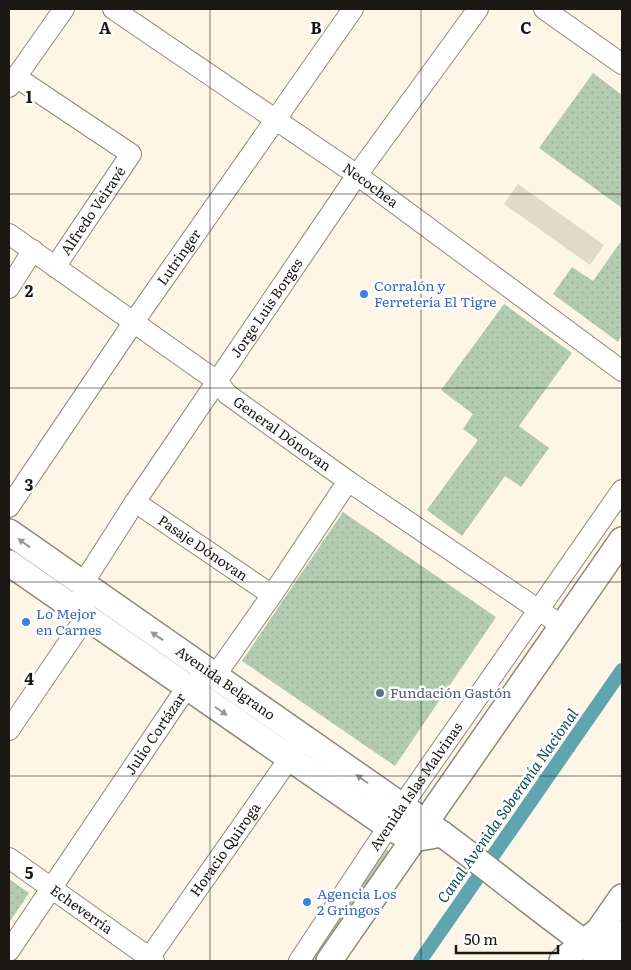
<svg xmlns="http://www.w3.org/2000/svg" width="631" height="970" font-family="Literata,serif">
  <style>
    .grass { fill: url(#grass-tufts) }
    .park { fill: url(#park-dots) }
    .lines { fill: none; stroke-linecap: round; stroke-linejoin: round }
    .canal { stroke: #5ea5b0; stroke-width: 14 }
    .building { fill: #e1d9cb }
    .minor-casing { stroke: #90897c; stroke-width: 22 }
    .major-casing { stroke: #90897c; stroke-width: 28 }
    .minor { stroke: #fff; stroke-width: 20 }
    .major { stroke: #fff; stroke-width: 25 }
    .oneway { fill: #989795 }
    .grid { fill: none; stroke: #1b1813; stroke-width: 1; stroke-opacity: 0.55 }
    .shop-dot { fill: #3f7fe0; stroke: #fff; stroke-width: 2 }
    .service-dot { fill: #5c6f8a; stroke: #fff; stroke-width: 2 }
    .labels { text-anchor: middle; stroke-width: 5; stroke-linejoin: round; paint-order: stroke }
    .street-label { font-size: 14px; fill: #1b1813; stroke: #fff }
    .shop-label { font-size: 14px; fill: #366cbe; stroke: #fff; text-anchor: start }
    .service-label { font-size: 14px; fill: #4e5e75; stroke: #fff; text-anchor: start }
    .water-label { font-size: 15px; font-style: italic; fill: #0e4f57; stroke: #fff }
    .grid-label { font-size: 16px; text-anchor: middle; font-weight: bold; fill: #1b1813; stroke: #fff; stroke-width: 5; stroke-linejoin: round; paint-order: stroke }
  </style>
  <defs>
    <pattern id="grass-tufts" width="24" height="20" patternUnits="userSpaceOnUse" patternTransform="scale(1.25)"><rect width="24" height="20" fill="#b3ccb1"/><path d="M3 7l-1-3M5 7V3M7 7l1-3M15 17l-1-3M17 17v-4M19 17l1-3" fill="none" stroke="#99ae97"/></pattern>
    <pattern id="park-dots" width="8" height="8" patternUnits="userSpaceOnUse" patternTransform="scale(1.25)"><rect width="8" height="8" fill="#b3ccb1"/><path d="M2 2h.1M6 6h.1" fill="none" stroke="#99ae97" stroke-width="1.8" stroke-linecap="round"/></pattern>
  </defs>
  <rect width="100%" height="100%" fill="#fdf5e6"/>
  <path class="grass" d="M383,847L392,853L316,961H308Z"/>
  <g class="park">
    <path d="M593,73L622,95V208L539,148Z"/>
    <path d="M622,240V335L618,342L553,294L572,267L593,281Z"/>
    <path d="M504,304L572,353L519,426L549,448L521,487L505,476L462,536L427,510L478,440L463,429L473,414L441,390Z"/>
    <path d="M343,512L496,617L395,766L242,661Z"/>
    <path d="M9,879L29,893L9,923Z"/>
  </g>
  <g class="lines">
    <path class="canal" d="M420,961L622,670"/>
  </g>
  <path class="building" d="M518,184L604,245L590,265L504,204Z"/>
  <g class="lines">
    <defs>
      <g id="minor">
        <path id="s1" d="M113,9L357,175L622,371"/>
        <path d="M544,9L622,64"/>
        <path d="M16,77L131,154L55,267"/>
        <path d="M9,87L64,9"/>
        <path id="s2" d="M9,234L218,382L227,394L348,481L561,625"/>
        <path d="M9,288L33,250"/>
        <path id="s3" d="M135,502L272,595"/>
        <path id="s4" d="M9,507L133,323L353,9"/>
        <path id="s5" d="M9,730L86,617L82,585L135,502L357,175L478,9"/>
        <path id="s6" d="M9,858L154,961"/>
        <path id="s7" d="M9,951L187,687L215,676L272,595L348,481"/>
        <path id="s8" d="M147,961L298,746"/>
        <path id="s9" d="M299,961L402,806L622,490"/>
      </g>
      <g id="major">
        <path id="s10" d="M9,532L442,834C499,876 552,921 610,961"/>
        <path d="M9,563L389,827L413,839L442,834"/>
        <path d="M329,961L622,540"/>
        <path d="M562,961L599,930L622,897"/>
        <path d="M596,961L616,943L622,934"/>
      </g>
    </defs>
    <use href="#minor" class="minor-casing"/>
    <use href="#major" class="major-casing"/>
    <use href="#minor" class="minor"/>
    <use href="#major" class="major"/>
  </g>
  <defs><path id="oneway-solid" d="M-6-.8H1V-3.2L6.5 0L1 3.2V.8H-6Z" transform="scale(1.25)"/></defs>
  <g class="oneway">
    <use href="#oneway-solid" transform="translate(24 543) rotate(-144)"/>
    <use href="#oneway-solid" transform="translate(157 636) rotate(-146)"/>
    <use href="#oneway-solid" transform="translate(221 711) rotate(35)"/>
    <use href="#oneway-solid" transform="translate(362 779) rotate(-145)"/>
  </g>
  <path class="grid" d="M210,9V961M421,9V961M9,194H622M9,388H622M9,582H622M9,776H622"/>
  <g class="shop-dot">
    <circle cx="364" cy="294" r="5"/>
    <circle cx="26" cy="622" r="5"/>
    <circle cx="307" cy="902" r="5"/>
  </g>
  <circle class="service-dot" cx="380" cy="693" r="5"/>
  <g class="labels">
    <g class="street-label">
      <text dy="5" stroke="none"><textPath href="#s1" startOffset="312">Necochea</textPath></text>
      <text transform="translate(93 211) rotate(-56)" y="5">Alfredo Veiravé</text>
      <text dy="5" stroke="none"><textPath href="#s4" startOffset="302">Lutringer</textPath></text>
      <text dy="5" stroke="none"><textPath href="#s5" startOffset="502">Jorge Luis Borges</textPath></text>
      <text dy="5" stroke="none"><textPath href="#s2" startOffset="339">General Dónovan</textPath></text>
      <text dy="5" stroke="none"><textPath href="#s3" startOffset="82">Pasaje Dónovan</textPath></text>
      <text dy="5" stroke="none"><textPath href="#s10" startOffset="264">Avenida Belgrano</textPath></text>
      <text dy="5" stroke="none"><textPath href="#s7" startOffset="262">Julio Cortázar</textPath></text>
      <text dy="5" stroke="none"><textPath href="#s9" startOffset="210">Avenida Islas Malvinas</textPath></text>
      <text dy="5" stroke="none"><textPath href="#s8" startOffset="136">Horacio Quiroga</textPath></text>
      <text dy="5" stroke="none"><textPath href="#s6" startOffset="89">Echeverría</textPath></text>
    </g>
    <g class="shop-label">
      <text x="374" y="291">Corralón y<tspan x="374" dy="16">Ferretería El Tigre</tspan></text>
      <text x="36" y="619">Lo Mejor<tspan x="36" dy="16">en Carnes</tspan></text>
      <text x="317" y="899">Agencia Los<tspan x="317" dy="16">2 Gringos</tspan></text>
    </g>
    <g class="service-label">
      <text x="390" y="698">Fundación Gastón</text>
    </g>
    <g class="water-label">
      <text transform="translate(508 806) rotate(-55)" y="5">Canal Avenida Soberanía Nacional</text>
    </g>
  </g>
  <g class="grid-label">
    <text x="105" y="34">A</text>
    <text x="316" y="34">B</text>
    <text x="526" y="34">C</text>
    <text x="29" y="103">1</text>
    <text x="29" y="297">2</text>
    <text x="29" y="491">3</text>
    <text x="29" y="685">4</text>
    <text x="29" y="879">5</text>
  </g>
  <rect width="631" height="970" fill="none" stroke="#1b1813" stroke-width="20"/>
  <path d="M456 945v8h102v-8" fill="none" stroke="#1b1813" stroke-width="2.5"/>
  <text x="464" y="945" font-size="15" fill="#1b1813" stroke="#ffffff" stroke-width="4" paint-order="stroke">50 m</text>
</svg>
